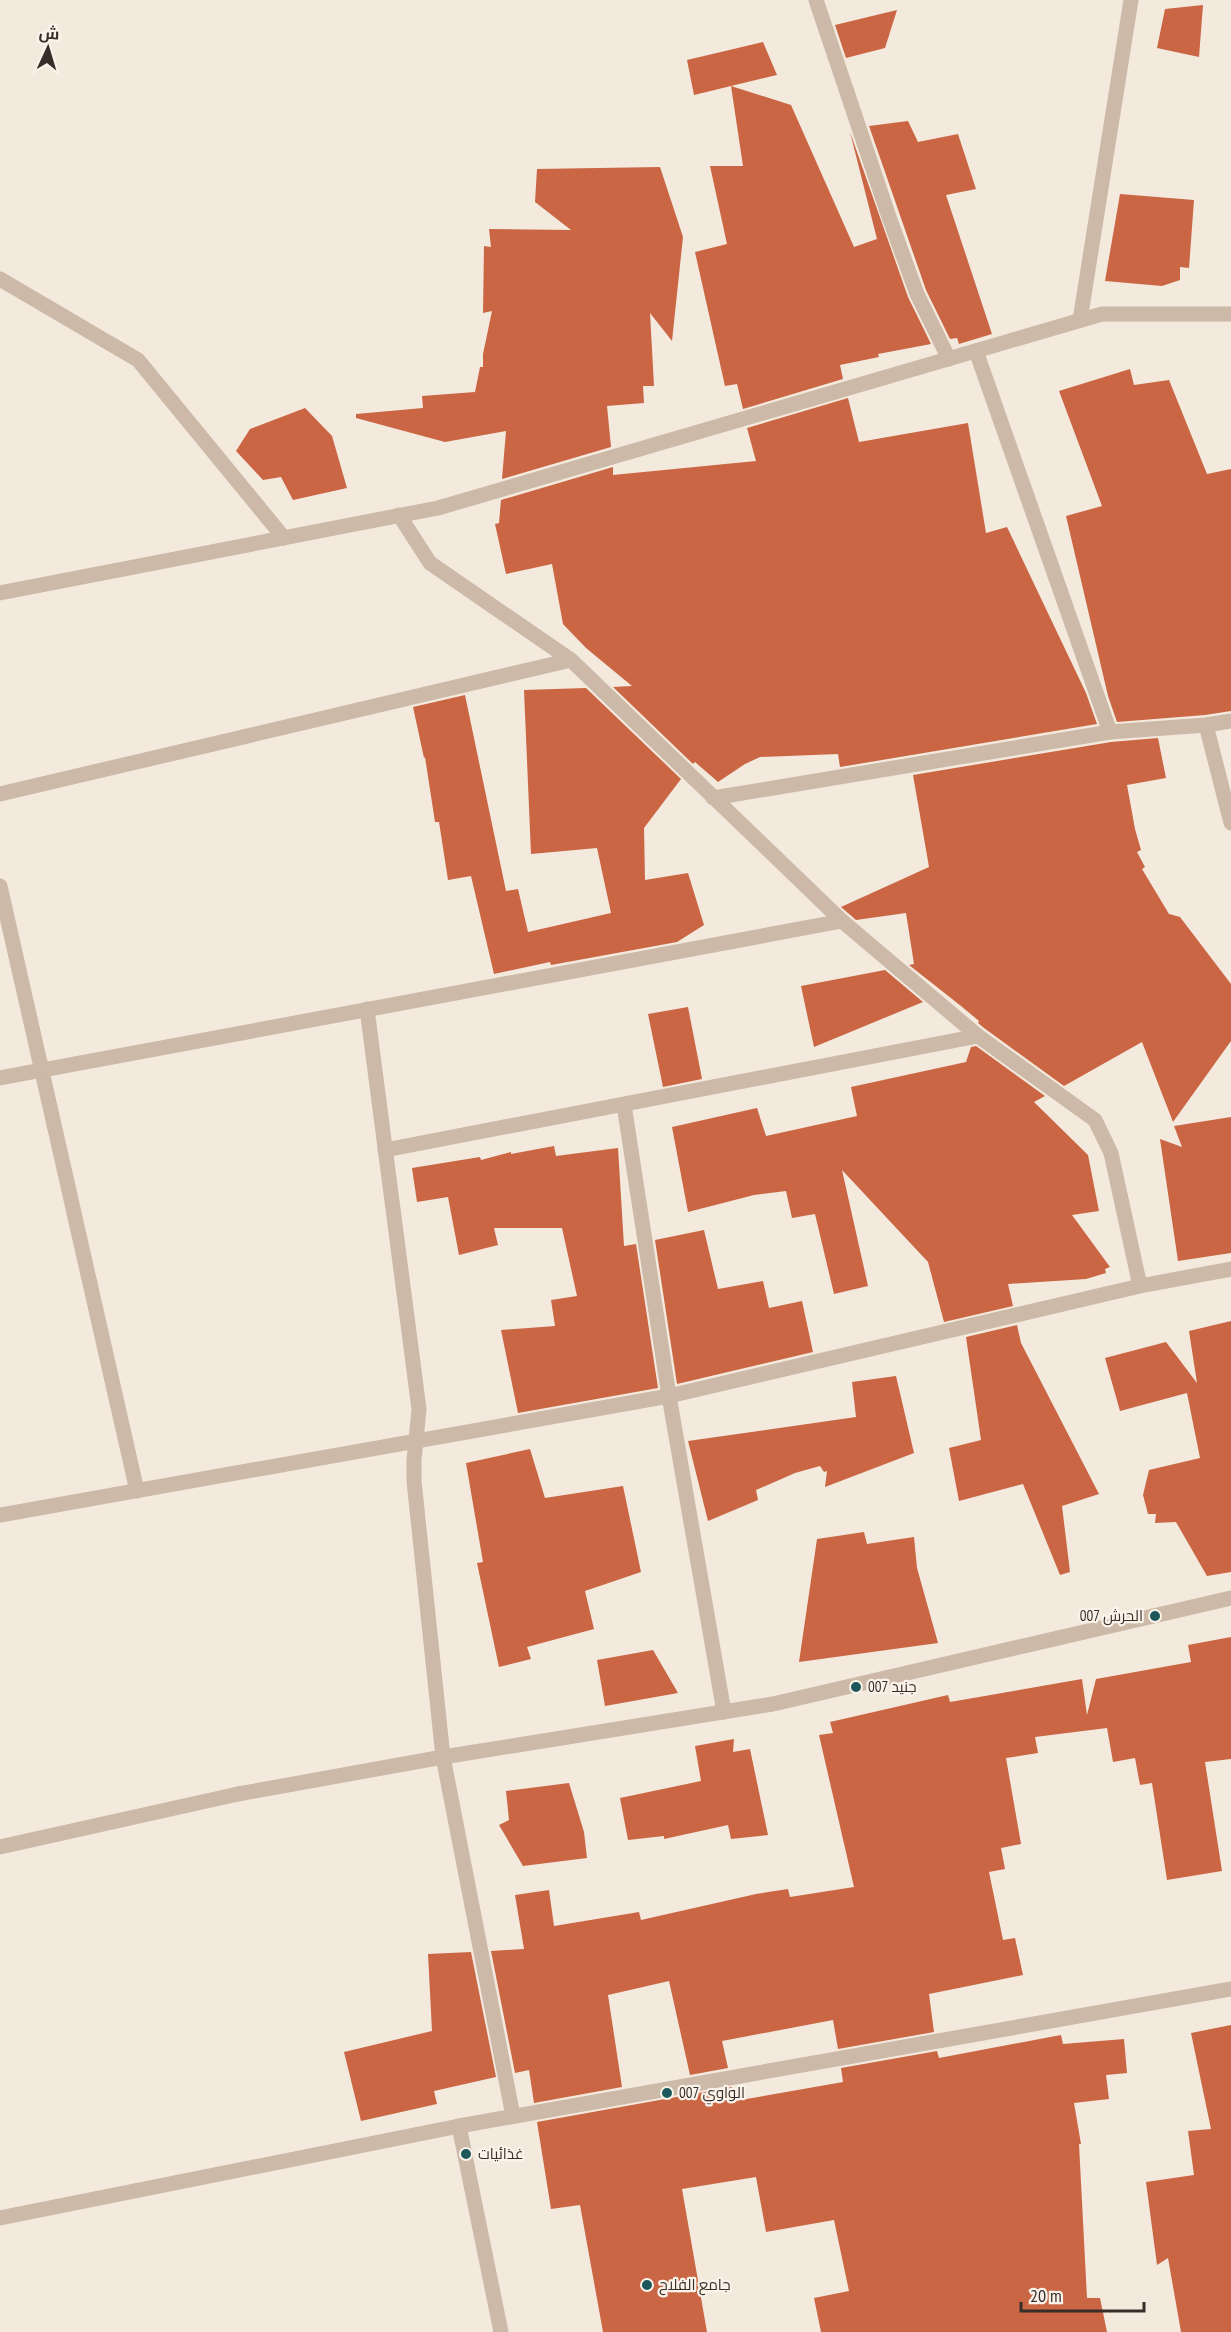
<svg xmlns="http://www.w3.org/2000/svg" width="1231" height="2332" font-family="'PT Sans Narrow',Cairo,sans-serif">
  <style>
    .building { fill: #ca6644 }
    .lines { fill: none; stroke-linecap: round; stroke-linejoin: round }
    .minor { stroke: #ccb9a8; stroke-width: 15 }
    .poi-dot { fill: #1c575c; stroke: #faf3ea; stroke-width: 2 }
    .labels { text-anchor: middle; stroke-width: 4.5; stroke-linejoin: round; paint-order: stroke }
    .poi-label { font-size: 15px; fill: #382e29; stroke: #faf3ea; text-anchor: start }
  </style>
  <rect width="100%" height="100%" fill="#f3e9dd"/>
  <g class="building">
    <path d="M1203,5L1199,57L1157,48L1165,9Z"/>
    <path d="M897,10L885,48L846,58L835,25Z"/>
    <path d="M763,42L777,75L731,86L791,105L854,247L877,239L850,132L908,297L931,344L878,354L879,357L840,365L843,379L743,409L737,384L725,386L695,252L727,244L710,166H743L731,86L694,95L687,60Z"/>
    <path d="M908,121L918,142L958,134L976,189L946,195L992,334L959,344L957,338L950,339L926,290L869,126Z"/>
    <path d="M660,167L683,237L672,341L650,313L654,386H643L644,403L607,406L611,447L502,479L506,431L445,442L356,418V414L423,408L422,396L475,392L480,367H483V354L492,311L483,313L484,246L491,247L489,229L571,230L535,202L537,169Z"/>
    <path d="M1120,194L1194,200L1189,268L1180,267V280L1162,286L1105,281Z"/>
    <path d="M1130,369L1134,385L1169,380L1207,474L1231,469V711L1205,715L1117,722L1108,696L1066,516L1102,506L1059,391Z"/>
    <path d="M848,398L859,442L968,423L986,533L1007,527L1086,693L1097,724L840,767L838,754L760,757L745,764L718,782L695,762L693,764L613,687L632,686L586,648L563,624L552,564L506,574L495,524L499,523L501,500L613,467V475L756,461L747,428Z"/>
    <path d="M305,408L332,436L347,488L293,500L281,477L263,480L236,451L250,429Z"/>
    <path d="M586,688L681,779L644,828L645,880L688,873L704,925L677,942L551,965L550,962L494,974L471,876L448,880L439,822H435L425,757L424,758L413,707L465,695L506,891L518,889L528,932L611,913L597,848L531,854L524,690Z"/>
    <path d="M1158,738L1166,778L1127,785L1135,829L1141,850L1137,852L1145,867L1142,869L1169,914L1180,917L1231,984V1041L1173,1122L1142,1042L1064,1086L984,1028L978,1023L979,1021L961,1006L909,965L914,964L906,913L856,920L841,907L929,867L913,775L1111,742Z"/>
    <path d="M885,970L923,1002L814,1047L801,986Z"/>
    <path d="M688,1007L702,1079L663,1087L648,1014Z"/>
    <path d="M976,1046L1045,1096L1034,1102L1088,1155L1099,1211L1072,1215L1110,1267L1105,1269L1106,1273L1086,1279L1008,1284L1013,1306L944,1322L928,1262L842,1170L868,1286L834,1294L815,1214L792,1218L786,1191L754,1195L688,1212L672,1127L757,1108L766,1136L857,1116L851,1087L966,1062L971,1047Z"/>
    <path d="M1231,1117V1253L1178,1261L1160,1139L1182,1147L1174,1126Z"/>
    <path d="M554,1146L556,1156L618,1148L624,1246L636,1244L658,1388L518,1413L501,1330L555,1326L551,1300L577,1296L562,1228H494L498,1245L459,1255L448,1197L417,1202L412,1168L480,1157L481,1160L511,1152V1154Z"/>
    <path d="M704,1230L718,1289L763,1281L769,1308L802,1301L813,1352L677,1384L655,1240Z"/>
    <path d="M1231,1321V1572L1207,1576L1176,1522L1155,1523L1156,1514H1148L1143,1495L1149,1470L1200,1458L1187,1393L1120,1411L1105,1358L1166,1342L1197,1383L1189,1331Z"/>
    <path d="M1017,1325L1021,1343L1099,1494L1062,1506L1070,1572L1060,1575L1023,1484L959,1501L949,1448L981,1440L966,1337Z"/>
    <path d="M896,1376L914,1453L825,1487L827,1471L824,1472L820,1466L795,1473L756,1490L758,1500L708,1521L688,1441L856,1417L852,1382Z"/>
    <path d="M530,1449L545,1498L623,1486L641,1572L585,1591L594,1629L527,1647L531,1659L499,1667L477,1563L483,1562L466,1463Z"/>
    <path d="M864,1532L867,1544L914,1537L917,1568L938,1643L799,1662L817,1539Z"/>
    <path d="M1231,1637V1759L1205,1762L1222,1871L1167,1880L1152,1783L1140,1785L1135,1758L1113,1762L1107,1728L1035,1737L1038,1753L1006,1758L1021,1844L1001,1848L1005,1869L989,1872L1003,1940L1015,1938L1023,1975L929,1994L934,2032L838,2049L833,2020L722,2041L728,2068L690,2075L669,1981L608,1995L622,2087L534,2103L529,2070L515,2073L491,1951L524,1949L515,1895L549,1890L554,1926L639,1912L641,1920L756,1894L788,1889L790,1897L854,1887L819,1735L833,1733L830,1722L948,1695L950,1702L1082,1679L1087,1715L1096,1679L1191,1662L1188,1645Z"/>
    <path d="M653,1650L678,1693L605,1706L597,1660Z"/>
    <path d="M734,1739L733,1752L750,1749L768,1835L731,1839L728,1825L664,1839V1836L628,1840L620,1798L701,1781L695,1746Z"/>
    <path d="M569,1783L584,1832L587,1858L523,1866L499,1825L509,1820L506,1791Z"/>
    <path d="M471,1952L496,2077L434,2091L437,2104L361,2121L344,2052L432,2031L428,1954Z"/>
    <path d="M1231,2025V2332H1181L1168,2258L1157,2265L1146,2182L1194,2175L1188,2131L1211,2129L1191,2033Z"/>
    <path d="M1061,2035L1063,2044L1124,2039L1127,2073L1106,2075L1109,2099L1074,2103L1081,2144H1079L1087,2298H1100L1107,2332H821L814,2298L849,2291L834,2220L766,2232L756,2177L682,2189L707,2332H603L580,2205L551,2209L537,2122L732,2087L735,2101L843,2082L841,2068L937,2051L939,2058Z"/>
  </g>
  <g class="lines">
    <g class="minor">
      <path d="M816,0L889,217L917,294L949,359"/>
      <path d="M0,279L138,360L284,538"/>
      <path d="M1080,320L1131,0"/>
      <path d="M976,351L1110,732"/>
      <path d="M399,515L430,563L571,660L842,921L978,1036L1095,1120L1111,1153L1140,1286"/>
      <path d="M0,593L438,508L1102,314H1231"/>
      <path d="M1206,725L1231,823"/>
      <path d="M0,794L571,660"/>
      <path d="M713,798L1110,732L1206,725L1231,721"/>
      <path d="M0,886L137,1491"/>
      <path d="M367,1009L419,1409L414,1460V1481L443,1757L513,2116"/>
      <path d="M0,1078L842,921"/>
      <path d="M624,1105L669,1396L724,1712"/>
      <path d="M385,1150L978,1036"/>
      <path d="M0,1515L669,1396L1140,1286L1231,1269"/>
      <path d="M0,1847L238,1794L443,1757L773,1704L1231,1598"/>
      <path d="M459,2126L501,2332"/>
      <path d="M0,2218L459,2126L1231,1989"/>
    </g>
  </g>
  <g class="poi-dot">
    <circle cx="1155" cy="1616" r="6"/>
    <circle cx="856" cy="1687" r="6"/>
    <circle cx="667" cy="2093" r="6"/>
    <circle cx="466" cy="2154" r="6"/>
    <circle cx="647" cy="2285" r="6"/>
  </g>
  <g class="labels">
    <g class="poi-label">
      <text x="1143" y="1621" text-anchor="end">الحرش 007</text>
      <text x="868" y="1692">جنيد 007</text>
      <text x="679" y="2098">الواوي 007</text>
      <text x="478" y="2159">غذائيات</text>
      <text x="659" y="2290">جامع الفلاح</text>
    </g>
  </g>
  <g transform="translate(48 48) rotate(4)" stroke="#faf3ea" stroke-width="4.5" paint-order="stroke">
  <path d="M0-4.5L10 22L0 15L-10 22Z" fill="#382e29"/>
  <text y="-9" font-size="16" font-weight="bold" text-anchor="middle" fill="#382e29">ش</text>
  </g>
  <path d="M1021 2302v9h123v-9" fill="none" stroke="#382e29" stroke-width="3"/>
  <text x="1030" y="2302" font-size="18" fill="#382e29" stroke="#faf3ea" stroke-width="4.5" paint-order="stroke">20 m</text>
</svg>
